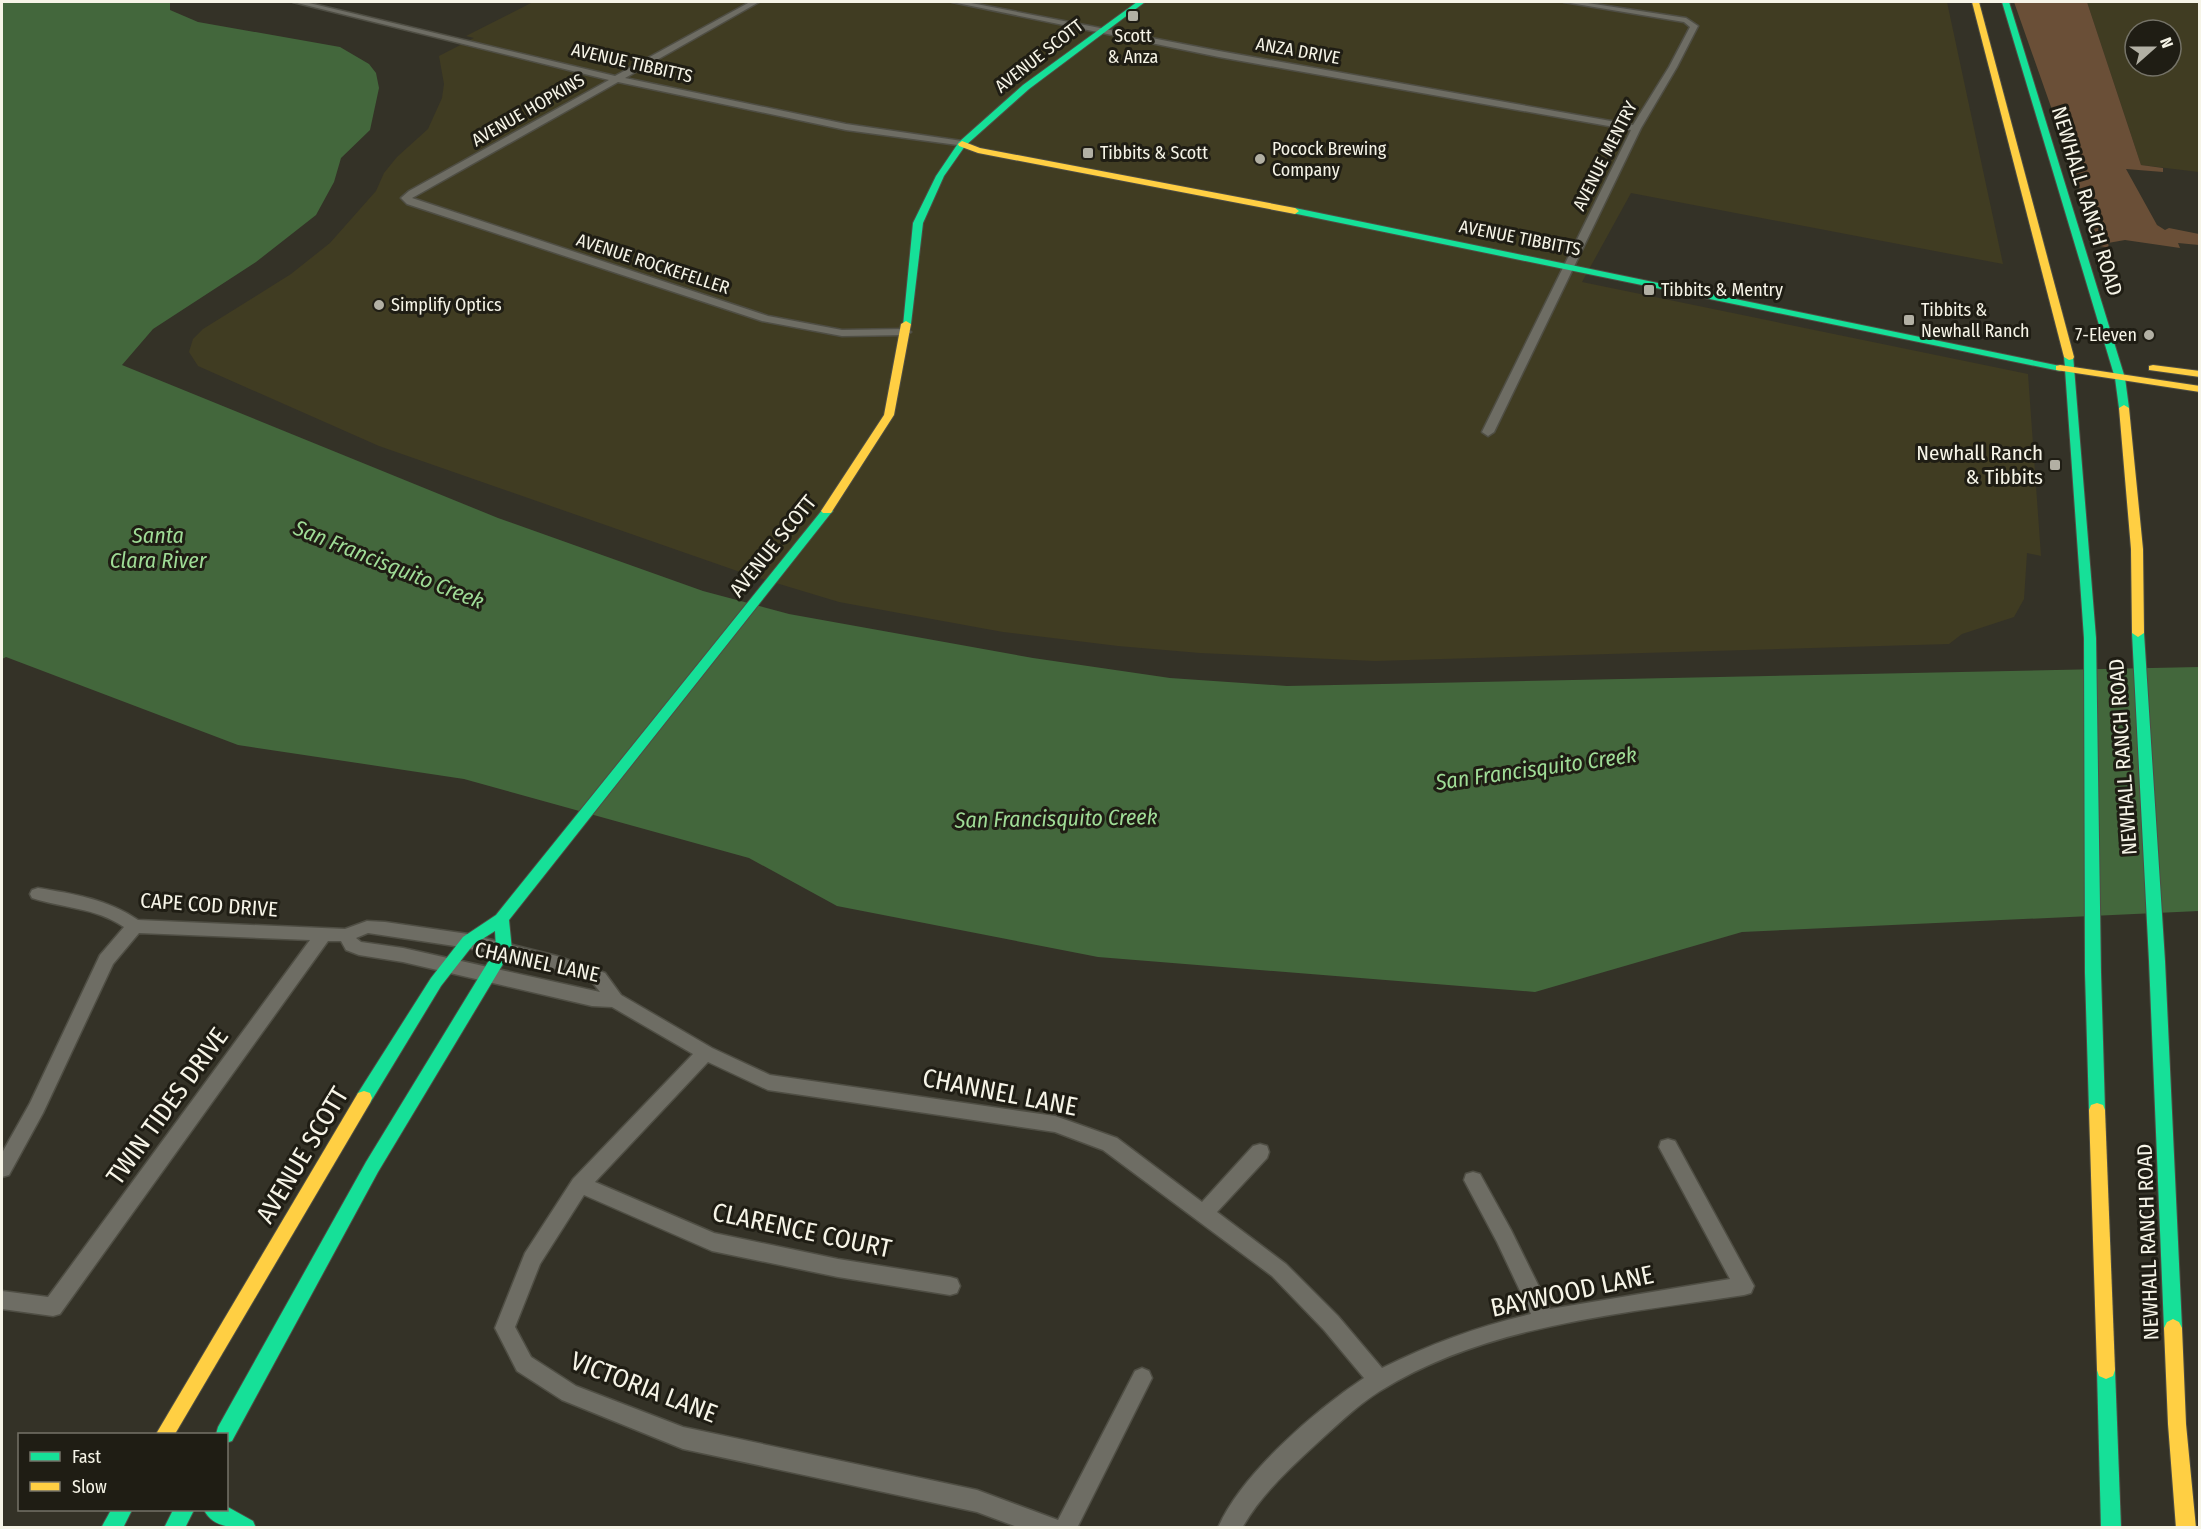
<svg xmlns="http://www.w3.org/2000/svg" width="2201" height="1529" font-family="'Fira Sans Condensed',sans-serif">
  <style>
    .built { fill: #403c22; fill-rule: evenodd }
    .green { fill: #6a4f37 }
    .water { fill: #43673c }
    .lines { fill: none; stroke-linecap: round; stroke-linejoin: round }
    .street-casing { stroke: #4f4e44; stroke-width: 3 }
    .fast-casing { stroke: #4f4e44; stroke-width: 2 }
    .slow-casing { stroke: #4f4e44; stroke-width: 2 }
    .street { fill: #6e6d64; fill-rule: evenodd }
    .fast { fill: #16e098; fill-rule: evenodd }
    .slow { fill: #ffcf43; fill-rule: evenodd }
    .poi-dot { fill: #b2b0a4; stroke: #1f1d14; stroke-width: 2 }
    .labels { text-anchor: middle; stroke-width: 6; stroke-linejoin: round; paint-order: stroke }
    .far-poi-label { font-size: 18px; fill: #f6f4e7; stroke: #1f1d14; text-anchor: start }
    .far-street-label { font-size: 18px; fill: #f6f4e7; stroke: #1f1d14 }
    .street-label { font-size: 21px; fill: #f6f4e7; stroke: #1f1d14 }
    .poi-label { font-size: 21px; fill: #f6f4e7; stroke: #1f1d14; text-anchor: end }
    .water-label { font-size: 22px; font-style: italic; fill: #9fdc96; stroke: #1f1d14 }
    .near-street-label { font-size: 26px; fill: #f6f4e7; stroke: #1f1d14 }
  </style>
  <rect width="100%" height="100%" fill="#343227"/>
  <g class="built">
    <path d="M533,2H1947L2003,264L1631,193L1582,282L2028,374L2041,556L2027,553L2024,599L2014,617L1962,634L1949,644L1375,661L1200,653L1118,646L1003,632L839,602L743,573L379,446L198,366L189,352L193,339L203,329L291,274L330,243L376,191L384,173L397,157L428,129L442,98L444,84L439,56L474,38L466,36Z"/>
    <path d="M2087,2H2199V172L2141,165ZM2135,30H2171V66H2135Z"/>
  </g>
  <path class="green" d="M2014,2H2087L2141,165L2163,168V172L2126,169L2157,225L2165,230L2169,228L2199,234V245L2178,243L2180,248L2125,240L2108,243L2109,248L2100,246Z"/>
  <path class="water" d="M2,2H170V10L198,22L340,47L369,64L376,73L379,88L370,130L341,158L334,182L316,215L256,262L153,329L122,365L498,518L703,591L789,614L1033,658L1170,678L1287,686L2199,667V911L1742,932L1535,992L1098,957L837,906L749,858L464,779L238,745L6,657L2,659Z"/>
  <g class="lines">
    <defs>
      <g id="street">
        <path d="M293,2H305L615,76L750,2H759L625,78L846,124L962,141L965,142V146L846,130L618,82L412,198L768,316L842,330L905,329L911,332L905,335L842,336L762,321L407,204L401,198L409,191L609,80Z"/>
        <path d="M952,2H966L1219,51L1633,125L1669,67L1690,27L1684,22L1564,2H1581L1686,18L1698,26L1677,67L1641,128L1494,432L1488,436L1482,432L1631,130L1219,57Z"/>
        <path d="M38,888C74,894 107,899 138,920L345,929L367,921L385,922L468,934L557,956L605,973L621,995L712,1048L770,1075L1055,1116L1117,1138L1202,1202L1253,1146L1260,1144L1267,1146L1269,1152L1267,1158L1217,1212L1286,1264L1338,1316L1382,1368C1430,1344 1479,1326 1531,1314L1497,1242L1464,1180L1466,1174L1473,1172L1480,1174L1511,1230L1550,1309L1730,1279L1659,1147L1661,1141L1668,1139L1675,1141L1754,1286L1751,1293L1744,1295C1623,1314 1487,1324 1380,1391C1356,1406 1335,1427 1314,1446C1287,1471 1260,1496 1242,1528H1218C1240,1475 1317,1409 1364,1378L1324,1330L1272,1276L1103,1150L1055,1132L768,1090L708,1062L595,1182L714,1233L838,1259L950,1277L957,1279L960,1286L957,1293L950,1295L838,1277L712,1251L584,1195L540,1264L515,1327L531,1357L576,1386L683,1427L977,1490L1058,1520L1135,1371L1142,1368L1149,1371L1152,1378L1077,1528H1020L977,1512L683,1449L562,1400L517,1371L495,1328L525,1253L573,1179L693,1054L612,1007L592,1006L403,962L359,955L346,950L341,941H328L60,1314L53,1316L2,1309V1291L48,1297L310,940L139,933L113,964L43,1113L9,1175L2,1177V1153L30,1103L100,955L124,927C94,907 66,909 32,898L30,894L32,890ZM368,933L468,948L555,969L593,983L600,992L403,948L361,942L356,938Z"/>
      </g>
      <g id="fast">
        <path d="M1137,2H1145L1029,89L965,146L944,176L923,223L911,324L903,326L913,223L936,176L959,142L1023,85Z"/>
        <path d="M2002,2H2009L2125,378L2129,408L2128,410H2120L2119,408L2115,378Z"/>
        <path d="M1295,208L2065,367L2064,357L2069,354L2073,355L2096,638L2101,973L2105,1110L2103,1115L2097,1117L2091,1115L2089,1110L2085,973L2084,638L2065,369L2060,371L1292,213V209Z"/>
        <path d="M827,508L833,511L831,513L509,920L512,950L509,954L378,1172L232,1441L226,1443V1434H216L218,1427L366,1162L496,949L495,931L473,945L441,986L370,1103L364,1105L358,1103L356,1098L358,1093L431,978L463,937L496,915L823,509Z"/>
        <path d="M2138,629L2144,633L2165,961L2182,1328L2179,1334L2173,1337L2167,1334L2164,1328L2149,961L2132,633Z"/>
        <path d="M2106,1361L2113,1364L2115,1370L2121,1528H2101L2097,1370L2099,1364Z"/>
        <path d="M226,1506L253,1521L256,1528C237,1528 213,1529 204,1510H226Z"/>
        <path d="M111,1510H132L123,1528H101Z"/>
        <path d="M173,1510H194L185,1528H164Z"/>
      </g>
      <g id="slow">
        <path d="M1972,2H1979L2074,357L2073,359L2069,360L2064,357Z"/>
        <path d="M962,141L980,148L1295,208L1299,211L1295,214L978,153L959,146L958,144Z"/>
        <path d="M906,321L911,324L894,415L831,513H823L821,511L884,415L901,324Z"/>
        <path d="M2060,365L2200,386V392L2056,370V366Z"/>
        <path d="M2153,365L2200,371V377L2149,370V366Z"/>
        <path d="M2124,405L2129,408L2143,549L2144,633L2138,637L2132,633L2131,549L2119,408Z"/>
        <path d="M364,1091L370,1093L372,1098L370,1103L175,1434H156L358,1093Z"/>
        <path d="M2097,1103L2103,1105L2105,1110L2115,1370L2113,1376L2106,1379L2099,1376L2097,1370L2089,1110L2091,1105Z"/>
        <path d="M2173,1319L2179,1322L2182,1328L2186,1424L2196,1528H2176L2168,1424L2164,1328L2167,1322Z"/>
      </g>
    </defs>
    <use href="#street" class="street-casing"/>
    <use href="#fast" class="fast-casing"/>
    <use href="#slow" class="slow-casing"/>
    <use href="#street" class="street"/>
    <use href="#fast" class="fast"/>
    <use href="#slow" class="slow"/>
  </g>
  <g class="poi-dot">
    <rect x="1127" y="10" width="12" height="12" rx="3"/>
    <rect x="1082" y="147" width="12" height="12" rx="3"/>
    <circle cx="1260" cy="159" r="6"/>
    <rect x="1643" y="284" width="12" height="12" rx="3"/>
    <circle cx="379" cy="305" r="6"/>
    <rect x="1903" y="314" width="12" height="12" rx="3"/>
    <circle cx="2149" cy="335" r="6"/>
    <rect x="2049" y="459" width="12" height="12" rx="3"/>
  </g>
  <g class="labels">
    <g class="far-poi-label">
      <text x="1133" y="42" text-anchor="middle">Scott<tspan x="1133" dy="21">&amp; Anza</tspan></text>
      <text x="1272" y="155">Pocock Brewing<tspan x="1272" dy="21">Company</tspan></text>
      <text x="1100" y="159">Tibbits &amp; Scott</text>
      <text x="1661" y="296">Tibbits &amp; Mentry</text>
      <text x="391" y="311">Simplify Optics</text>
      <text x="1921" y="316">Tibbits &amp;<tspan x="1921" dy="21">Newhall Ranch</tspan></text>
      <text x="2137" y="341" text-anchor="end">7-Eleven</text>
    </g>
    <g class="far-street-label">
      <text transform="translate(1298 51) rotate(10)" y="6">ANZA DRIVE</text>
      <text transform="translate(1039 56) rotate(-38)" y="6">AVENUE SCOTT</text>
      <text transform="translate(632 63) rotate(13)" y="6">AVENUE TIBBITTS</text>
      <text transform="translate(528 110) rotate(-30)" y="6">AVENUE HOPKINS</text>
      <text transform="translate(1605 156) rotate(-63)" y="6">AVENUE MENTRY</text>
      <text transform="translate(1520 238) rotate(11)" y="6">AVENUE TIBBITTS</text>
      <text transform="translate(653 264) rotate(18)" y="6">AVENUE ROCKEFELLER</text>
    </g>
    <g class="street-label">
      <text transform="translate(2087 201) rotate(73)" y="7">NEWHALL RANCH ROAD</text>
      <text transform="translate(773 546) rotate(-51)" y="7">AVENUE SCOTT</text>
      <text transform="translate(2123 757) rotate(-94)" y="7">NEWHALL RANCH ROAD</text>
      <text transform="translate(209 905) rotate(4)" y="7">CAPE COD DRIVE</text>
      <text transform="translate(537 962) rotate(12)" y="7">CHANNEL LANE</text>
      <text transform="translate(2148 1242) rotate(-92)" y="7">NEWHALL RANCH ROAD</text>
    </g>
    <g class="poi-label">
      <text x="2043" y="460">Newhall Ranch<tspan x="2043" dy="24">&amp; Tibbits</tspan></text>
    </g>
    <g class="water-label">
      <text x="158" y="543">Santa<tspan x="158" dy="25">Clara River</tspan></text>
      <text transform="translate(389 564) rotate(22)" y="8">San Francisquito Creek</text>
      <text transform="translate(1536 768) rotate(-8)" y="8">San Francisquito Creek</text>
      <text transform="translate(1056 818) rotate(-1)" y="8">San Francisquito Creek</text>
    </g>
    <g class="near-street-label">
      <text transform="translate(1000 1092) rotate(11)" y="9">CHANNEL LANE</text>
      <text transform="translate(167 1106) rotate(-54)" y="9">TWIN TIDES DRIVE</text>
      <text transform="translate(302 1155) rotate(-59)" y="9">AVENUE SCOTT</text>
      <text transform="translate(802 1230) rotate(12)" y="9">CLARENCE COURT</text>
      <text transform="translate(1572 1291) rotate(-12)" y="9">BAYWOOD LANE</text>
      <text transform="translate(644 1387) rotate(21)" y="9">VICTORIA LANE</text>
    </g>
  </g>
  <rect width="2201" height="1529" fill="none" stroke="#f6f4e7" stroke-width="6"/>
  <rect x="18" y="1433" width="210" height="78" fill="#1f1d14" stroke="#757368" stroke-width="1.5"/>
  <rect x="30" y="1452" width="30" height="9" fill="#16e098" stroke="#757368" stroke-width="1.5"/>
  <text x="72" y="1463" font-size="18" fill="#f6f4e7">Fast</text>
  <rect x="30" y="1482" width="30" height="9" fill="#ffcf43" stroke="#757368" stroke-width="1.5"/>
  <text x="72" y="1493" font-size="18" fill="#f6f4e7">Slow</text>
  <g transform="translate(2153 48) rotate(69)"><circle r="28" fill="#1f1d14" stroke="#757368" stroke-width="1.5"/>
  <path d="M0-4.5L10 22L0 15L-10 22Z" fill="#b2b0a4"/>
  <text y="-9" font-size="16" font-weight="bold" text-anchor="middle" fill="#f6f4e7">N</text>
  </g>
</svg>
